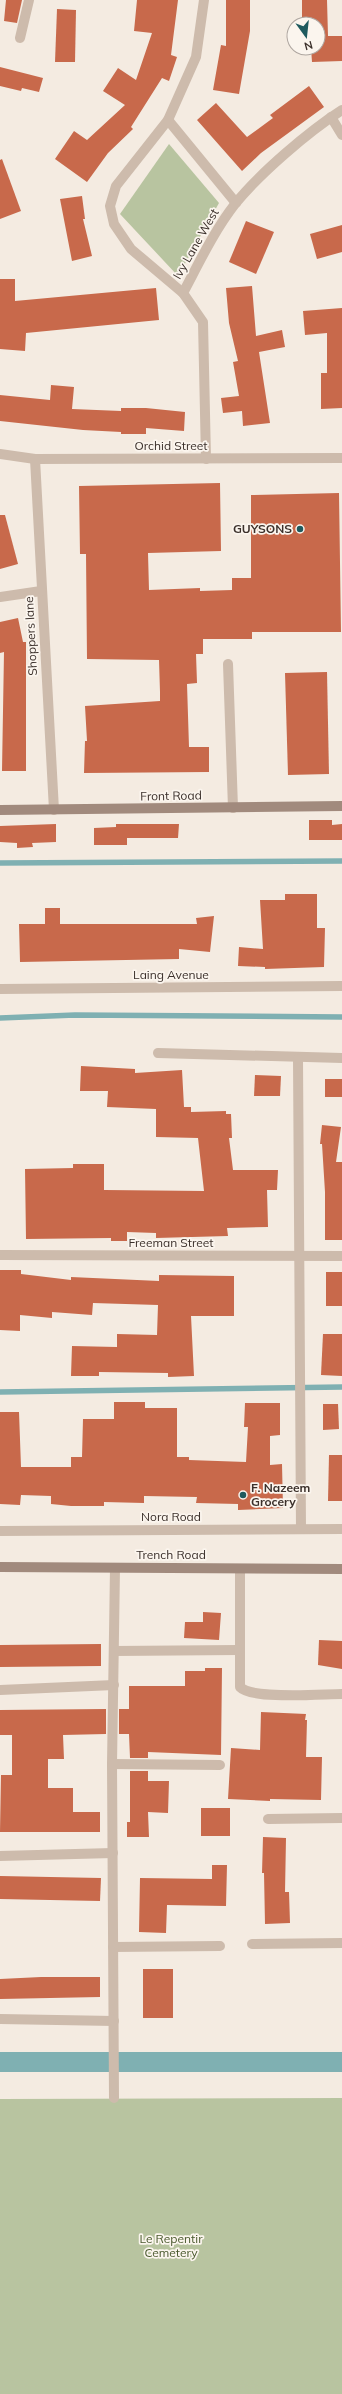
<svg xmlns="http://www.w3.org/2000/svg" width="342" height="2394" font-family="Mulish,sans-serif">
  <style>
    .green { fill: #b8c4a0 }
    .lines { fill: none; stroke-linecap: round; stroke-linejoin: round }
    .stream { stroke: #7fb0b2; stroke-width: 5.5 }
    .canal { stroke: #7fb0b2; stroke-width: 20 }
    .building { fill: #c8694b }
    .lane { stroke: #cdbbac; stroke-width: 10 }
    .street { stroke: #cdbbac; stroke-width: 10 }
    .secondary { stroke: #a18a7d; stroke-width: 10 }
    .poi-dot { fill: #1f5a5e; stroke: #fbf5ee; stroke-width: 1.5 }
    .labels { text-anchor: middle; stroke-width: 3.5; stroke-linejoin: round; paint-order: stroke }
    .street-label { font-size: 12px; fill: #3b302b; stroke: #fbf5ee }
    .poi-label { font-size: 12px; font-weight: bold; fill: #3b302b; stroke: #fbf5ee; text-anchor: end }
    .park-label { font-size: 12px; fill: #4a5a2e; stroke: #fbf5ee }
  </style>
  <rect width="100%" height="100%" fill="#f4ebe1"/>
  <g class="green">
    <path d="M169,144L219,203L178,276L120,214Z"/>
    <path d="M342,2098V2394H0V2099Z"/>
  </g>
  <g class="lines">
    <g class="stream">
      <path d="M0,863L342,861"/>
      <path d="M0,1018L75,1015L342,1017"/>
      <path d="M0,1392L342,1387"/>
    </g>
    <path class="canal" d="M0,2062H342"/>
  </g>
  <g class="building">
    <path d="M6,0H22L17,23L4,21Z"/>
    <path d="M137,0H178L171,55L177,57L169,81L162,78L131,127L133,129L108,153L87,182L55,159L74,131L87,140L125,105L103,91L118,68L136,80L152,33L134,31Z"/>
    <path d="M226,0H250V31L239,94L213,90L221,45L226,46Z"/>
    <path d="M302,0H327L328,36H342V61L312,62L311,48H318V24H302Z"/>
    <path d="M57,9L76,10L75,62H55Z"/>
    <path d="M0,67L43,78L39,92L22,88L21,91L0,86Z"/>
    <path d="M309,86L324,107L261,153L242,171L197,120L216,103L247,137L273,118L270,115Z"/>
    <path d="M2,159L21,211L0,219V160Z"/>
    <path d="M82,196L85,219H83L92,256L72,261L60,199Z"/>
    <path d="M246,221L274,232L256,274L229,262Z"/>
    <path d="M342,225V252L317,259L310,234Z"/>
    <path d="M0,279H15V301L156,288L159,320L26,333L25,351L0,349Z"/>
    <path d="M252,286L256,336L282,330L285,347L259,352L270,423L243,426L242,411L223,413L221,398L239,396L233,362L238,361L229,323L226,288Z"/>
    <path d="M342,308V408L321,409V373H327V333L305,335L303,311Z"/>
    <path d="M51,385L74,387L72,409L121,411V408H146L185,412L184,431L146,428V434H121V432L83,430L0,421V395L50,400Z"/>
    <path d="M220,483L221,551L148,553L149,590L200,588V591L232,590V578H251V495L339,493L341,632H252V639H203V654H196L197,683L187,684L189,747H209V772L84,773L85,741H87L85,706L160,701V692L159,660L87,659L86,554H80L79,486Z"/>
    <path d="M0,515H5L18,564L0,569Z"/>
    <path d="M18,618L23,642H26V771H2L4,652L0,653V622Z"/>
    <path d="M327,672L329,774L288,775L285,673Z"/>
    <path d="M309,820H332V825L342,824V840H309Z"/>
    <path d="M56,824V842L32,843L33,847L17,848V843L0,842V826Z"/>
    <path d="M116,824H179L178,838H127V845H94V828L116,827Z"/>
    <path d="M285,894H317V928H325L324,967L265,969V967L238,966L239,947L263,949L260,900H285Z"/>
    <path d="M45,908H60V924H197L196,918L214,916L210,952L179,949V959L20,962L19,924H45Z"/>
    <path d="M81,1066L135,1069V1073L182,1070L184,1107H191V1112L226,1111V1114H231L232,1138H229L233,1170H278L277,1190H267L268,1227L227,1228L228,1236L156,1238V1233L127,1232V1241H111V1238L26,1239L25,1169L73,1168V1164H104V1190L204,1191L198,1138L156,1137V1109L107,1107L108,1091H80Z"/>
    <path d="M255,1075L281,1076L280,1096H254Z"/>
    <rect x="325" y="1079" width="17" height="18"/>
    <path d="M322,1125L341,1127L336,1162H342V1240H325V1192L322,1144H320Z"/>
    <path d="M0,1270H21V1274L71,1280V1277L159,1281V1275L234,1276V1316H191L194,1376L168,1377V1373L99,1372V1376H71L72,1346L117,1347V1334L157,1335L158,1305L93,1303L92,1315L52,1312V1318L20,1315V1331L0,1330Z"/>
    <rect x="326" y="1272" width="16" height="34"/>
    <path d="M323,1334H342V1376L321,1375Z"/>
    <path d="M114,1402H145V1408H177V1457H189V1460L246,1462L248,1427H244L245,1403H280V1435L270,1436V1465L282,1464L283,1508L238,1510V1504L196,1503L197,1497L144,1496V1503L104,1502V1506H71L51,1504V1496L21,1495L20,1505L0,1504V1412H19L21,1467H71V1457H82L83,1419H114Z"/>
    <path d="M323,1404H338L339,1429L323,1430Z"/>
    <path d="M329,1455H342V1501H328Z"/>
    <path d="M203,1612L221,1613L219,1640L184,1638L185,1622H203Z"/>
    <path d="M319,1640L342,1641V1669L318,1665Z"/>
    <path d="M101,1644V1666L0,1667V1645Z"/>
    <path d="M205,1668H222L221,1755L148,1752V1758H130L129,1734H119V1709H129V1686H185V1671H205Z"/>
    <path d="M106,1709V1734L63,1735L64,1759H48V1788H73V1812H100V1832H0L1,1775H12V1735H0V1710Z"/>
    <path d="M261,1712L306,1714L305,1720H307L306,1757H322L321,1800L270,1799V1801L228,1799L231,1748L260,1750Z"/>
    <path d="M130,1771H148V1781H169L168,1813L148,1812L149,1837H127V1822H130Z"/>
    <rect x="201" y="1808" width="29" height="28"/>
    <path d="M263,1837L286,1838L285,1892H289L290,1923L265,1924L264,1873H262Z"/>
    <path d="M212,1865H227L226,1906L167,1905L166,1933L139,1932L140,1878L212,1879Z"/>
    <path d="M0,1876L101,1878L100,1901L0,1899Z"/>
    <rect x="143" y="1969" width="30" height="49"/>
    <path d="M41,1977H100V1997L0,1999V1979Z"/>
  </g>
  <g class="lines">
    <path class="lane" d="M228,664L233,808"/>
    <g class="street">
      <path d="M20,38L29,0"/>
      <path d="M331,117L342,135"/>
      <path d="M168,120L236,203"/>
      <path d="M183,293L131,249L114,224L110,206L116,186L168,120L196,57L204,0"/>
      <path d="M0,454L35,459L342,458"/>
      <path d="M35,459L54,810"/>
      <path d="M206,459L203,322L183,293C199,263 214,231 235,204C259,174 309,131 342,110"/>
      <path d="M0,597L41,591"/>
      <path d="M0,989L342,986"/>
      <path d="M158,1053L342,1058"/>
      <path d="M298,1059L301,1529"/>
      <path d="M0,1255L342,1256"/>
      <path d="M0,1531L342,1529"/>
      <path d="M240,1569V1687C252,1700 322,1694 342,1694"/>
      <path d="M114,1651L238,1650"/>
      <path d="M0,1690L114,1685"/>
      <path d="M112,1764L220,1765"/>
      <path d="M268,1819L342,1818"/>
      <path d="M0,1856L113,1853"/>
      <path d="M252,1944L342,1943"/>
      <path d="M113,1947L220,1946"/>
      <path d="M0,2019L114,2021"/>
      <path d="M114,2098L112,1764L115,1568"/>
    </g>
    <g class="secondary">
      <path d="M0,810L342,806"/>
      <path d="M0,1567L342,1569"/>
    </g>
  </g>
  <g class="poi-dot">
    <circle cx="300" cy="529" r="4"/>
    <circle cx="243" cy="1495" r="4"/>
  </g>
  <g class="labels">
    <g class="street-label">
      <text transform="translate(196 244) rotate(-60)" y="4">Ivy Lane West</text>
      <text x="171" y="450">Orchid Street</text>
      <text transform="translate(31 636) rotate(-93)" y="4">Shoppers lane</text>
      <text transform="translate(171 796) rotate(-1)" y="4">Front Road</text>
      <text x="171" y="979">Laing Avenue</text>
      <text x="171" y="1247">Freeman Street</text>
      <text x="171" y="1521">Nora Road</text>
      <text x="171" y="1559">Trench Road</text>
    </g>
    <g class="poi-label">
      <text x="292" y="533">GUYSONS</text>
      <text x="251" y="1492" text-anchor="start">F. Nazeem<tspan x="251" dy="14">Grocery</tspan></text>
    </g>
    <g class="park-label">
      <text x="171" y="2243">Le Repentir<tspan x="171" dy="14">Cemetery</tspan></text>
    </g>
  </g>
  <g transform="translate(306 36) rotate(165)"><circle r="19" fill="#fbf5ee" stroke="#aea6a0"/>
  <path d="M0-3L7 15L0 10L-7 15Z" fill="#1f5a5e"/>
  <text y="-6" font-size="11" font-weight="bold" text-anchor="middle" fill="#3b302b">N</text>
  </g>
</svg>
